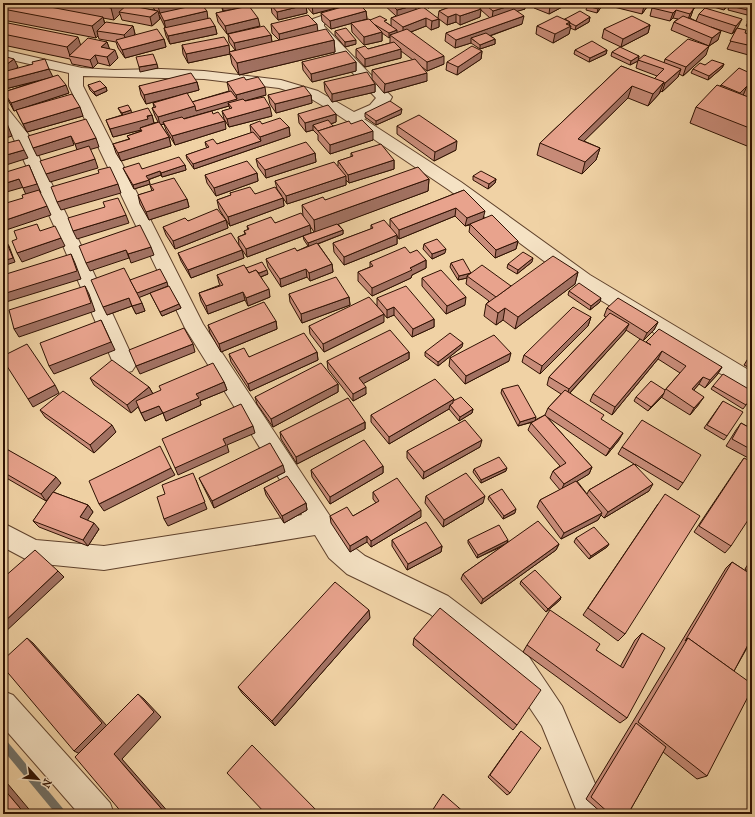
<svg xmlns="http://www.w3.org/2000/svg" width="755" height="817" font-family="'IM FELL French Canon',serif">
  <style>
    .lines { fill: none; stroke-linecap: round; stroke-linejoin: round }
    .stream { fill: #72736b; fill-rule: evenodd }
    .minor-casing { stroke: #5f412b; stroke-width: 2 }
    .minor { fill: #f5e2c4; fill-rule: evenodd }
    .wall { fill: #c88c79; stroke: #2f1102; fill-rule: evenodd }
    .shaded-wall { fill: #a27263; stroke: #2f1102 }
    .building { fill: #e8a38d; stroke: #2f1102 }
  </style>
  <rect width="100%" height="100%" fill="#f0d2a5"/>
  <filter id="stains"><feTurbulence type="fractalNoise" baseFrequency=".005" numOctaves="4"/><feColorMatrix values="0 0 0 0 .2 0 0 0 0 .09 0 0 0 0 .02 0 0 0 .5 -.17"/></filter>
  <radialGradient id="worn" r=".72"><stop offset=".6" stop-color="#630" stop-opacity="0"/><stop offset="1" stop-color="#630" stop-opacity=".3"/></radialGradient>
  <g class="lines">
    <path class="stream" d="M3,738L6,740L65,811L67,814H56L3,750Z"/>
    <defs>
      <g id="minor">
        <path d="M350,3H366L351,15L324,24V26L392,97C386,110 377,115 364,119L461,182L590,275L752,372V391L744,388L576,285L449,190L335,113L308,97L279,88L204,79L83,76V86L203,324L347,542L365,556L448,596L529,657L562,706L608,814H578L542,726L509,677L430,614L347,574L329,558L315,535L104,570L33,563L3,547V523L36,540L104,546L302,515L185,328L69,86V73L3,58V50L82,68L114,70L161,69L204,71L281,80L318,91L354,112L370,105L376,98L310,27L313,19L341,9Z"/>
        <path d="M3,107L8,109L28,134L79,241L136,365L132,371L125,373L118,371L114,365L61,241L12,135L3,122Z"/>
        <path d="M3,691L13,695L110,803L114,814H79L3,727Z"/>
      </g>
    </defs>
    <use href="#minor" class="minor-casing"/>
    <use href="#minor" class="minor"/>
  </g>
  <g class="wall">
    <path d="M3,3H123L124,7L155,10L149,3H201L208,19L215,26L217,34L170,44L166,36L164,28L165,27L159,15L160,19L152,26L122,20L120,14L114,20L103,18L105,23L133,26L135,34L134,35L164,39L166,47L125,58L118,48L116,42L99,39L98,36L96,38L3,20Z"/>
    <path d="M220,3H240V8L260,26L227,34L218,22L216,13L231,10L223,11Z"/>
    <path d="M255,3H273V4L306,5V3H351V4L313,14L306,6L307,13L278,20L272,13L271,6H255Z"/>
    <path d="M382,3H414L416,10L438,18L439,11L461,3H494L525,9L517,11L522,24L490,36L495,39V44L480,49L471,43L455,48L445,41L446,33L490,18L481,10L480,17L460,25L456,22L447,25L439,19V27L431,30L426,26L411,32L444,64L427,71L422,67L427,81L384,93L372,79V70L413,60L401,51V58L365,67L356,57V49H368L390,43V37L389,38L382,33V41L364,45L352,32L351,23L370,20L387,23L391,26V18L396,16Z"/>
    <path d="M422,3H443L428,8Z"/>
    <path d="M535,3H566V5L549,14L534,8Z"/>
    <path d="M590,3H604L597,13L586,10L587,6Z"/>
    <path d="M607,3H648L647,7L642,14L606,5Z"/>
    <path d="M667,3H697L696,6L693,10L690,18L696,21L699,14L705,8L738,27L737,28L745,33L752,35V56L727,49L736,30L732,34L711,27L718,40L709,46L671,30L674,22L678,19L673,18L670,21L650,16L652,8Z"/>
    <path d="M711,3H728L727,7L724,10L710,6Z"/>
    <path d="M729,3H741L740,5L752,8V27L746,26L751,16L728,10L729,6H728Z"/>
    <path d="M747,3H752V5L747,4Z"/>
    <path d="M366,11L367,19L331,29L322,21L321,13Z"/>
    <path d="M590,17L589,22L575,30L570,28L569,34L553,43L536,34L537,26L565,19Z"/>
    <path d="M3,22L81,45L107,42L109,48L118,58L110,66L98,63L93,68L72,64L70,59L3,45Z"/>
    <path d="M271,24L318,31L334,40L335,52L239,75L232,64L230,54L188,63L183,54L182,45L230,52L235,50L229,42L228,34L271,35L272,42L279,40L272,33Z"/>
    <path d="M650,25L648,33L621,47L602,38L604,29Z"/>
    <path d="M335,31L356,44L345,47L335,35Z"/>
    <path d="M575,50H607L606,54L589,62L574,54Z"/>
    <path d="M482,51L481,59L457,75L446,70L447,62Z"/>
    <path d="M612,52L639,56L638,61L630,65L611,56Z"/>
    <path d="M706,55L683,76L679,74L678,77L662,92L661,91L659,94L648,106L628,98L584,141L600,148L596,160L582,174L537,155L540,143L621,66L654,79L657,76L636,68L638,60L664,63L665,59Z"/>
    <path d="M3,56L18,67L16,69L52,77L69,93L29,106L83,116L27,132L16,110L14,111L8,100L4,92L37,81L5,89L3,85Z"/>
    <path d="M302,62H356V71L312,82L303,70Z"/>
    <path d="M724,64L722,68L708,80L691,73L693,69L705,65Z"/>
    <path d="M752,70V102L750,101L749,103L752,104V148L690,123L696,107L720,86L721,85L750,73Z"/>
    <path d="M246,80L266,95L245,101L272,116L229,127L224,119L222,111L230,109L229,106L183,119L226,129L175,145L166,130L164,124L161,125L169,137L171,146L121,161L116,153L113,144L129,139L127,136L141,131V130L113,137L106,120L122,115L118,108L132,113L152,115L154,123L158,122L155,116L152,108L154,107L153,103L192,102L229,91L227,82Z"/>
    <path d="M197,82L199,90L146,104L141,95L139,86Z"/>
    <path d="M324,82L375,84V92L332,102L325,91Z"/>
    <path d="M88,85L106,87L107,91L96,96L90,90Z"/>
    <path d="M268,95H311L312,103L276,113L270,104Z"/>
    <path d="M365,113L401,114L376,125L365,117Z"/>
    <path d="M298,114H336V122L331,124L333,126L351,124L373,140L330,154L318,140V135L313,130L306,132L299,123Z"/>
    <path d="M262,124L289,127L290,136L194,169L187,159L186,155L207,148L206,146L205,142L217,144L251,133L250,125Z"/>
    <path d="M397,126L456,150L434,161L397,134Z"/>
    <path d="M315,153L316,162L266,178L258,167L256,159Z"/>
    <path d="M351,153L394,160V169L349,183L346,180V185L287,204L283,198L284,206L230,226L219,209L217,200L231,195L230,193L255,194L282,196L277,189L275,181L338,166V161L351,157Z"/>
    <path d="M185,165L186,170L162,177L161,175L148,180L150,184L134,189L125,172L123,168L142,169Z"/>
    <path d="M257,173L258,181L216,196L207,183L205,175Z"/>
    <path d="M473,176L496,179L495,183L488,189L473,180Z"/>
    <path d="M429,179L428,191L338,224L343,230V234L318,244L332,264L333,272L310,281L307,277L281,287L268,267L266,259L297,251L308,246L304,240L303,236L247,257L239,245L238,237L245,234L244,231L248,230L247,226L275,223L303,216L302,205ZM310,226L314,232L303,236Z"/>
    <path d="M150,185L187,199L189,207L149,220L140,204L138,195L152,191Z"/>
    <path d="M464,190L483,218L518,241L516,249L495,258L469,232L470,225L465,226L455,216L399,239L397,236V244L344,265L334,252L333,243L371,229V225L390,227V219Z"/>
    <path d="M226,220L228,228L175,249L166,235L163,227L188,221Z"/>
    <path d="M424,244L445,253L432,259L423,249Z"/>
    <path d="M242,250L244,258L191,278L181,261L178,253Z"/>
    <path d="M426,260V268L412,275L411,278L372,296L358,281V272L370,267V262Z"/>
    <path d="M532,262L517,274L507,268L508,264Z"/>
    <path d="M451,263L471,273L511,286L578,272L575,284L515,329L503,320L496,325L484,316L486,304L489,301L466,284L467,278L458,280L450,267Z"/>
    <path d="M246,268L268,274L261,277L270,297L248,306L245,300L208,314L201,301L199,293L220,285L219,283L217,275Z"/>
    <path d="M422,278L465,305L446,314L422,286Z"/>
    <path d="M130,280L168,286L179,304L181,308L162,316L150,293L139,297L145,311L136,314L132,306L107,315Z"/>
    <path d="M569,291L600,302L590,310L568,295Z"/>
    <path d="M289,294L349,297L350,305L302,323L290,302Z"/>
    <path d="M377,298L434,319V327L412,337L394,315L387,318L377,306Z"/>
    <path d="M607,308L658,322L654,330L643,341L626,330L625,332L570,393L602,420L619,440L606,456L547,417L592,467L589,474L577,481L587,494L589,490L634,464L618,454L622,447L683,483L678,490L635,464L649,491L604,518L601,515L598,520L561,539L537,507L540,500L560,490L550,478L553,471L560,466L528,430L531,423L533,422L518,426L501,393L502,389L535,420L545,415L548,408L561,394L547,385L549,377L606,317L604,316Z"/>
    <path d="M591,317L588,326L540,374L522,362L524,355Z"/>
    <path d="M276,321L277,329L221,352L210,333L208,325Z"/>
    <path d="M384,322L324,352L310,334L309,326Z"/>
    <path d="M646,342L722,367L717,375L705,388L699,384L694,390L699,404L690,415L661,397L648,411L634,401L636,397L665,390L680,373L658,359L612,415L590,401L593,394Z"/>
    <path d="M462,347L438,366L425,356V352Z"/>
    <path d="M317,352L318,360L250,391L231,362L229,354L249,357Z"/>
    <path d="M409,352V359L363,383L366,394L353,401L328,369L327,361Z"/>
    <path d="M752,352V369L744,365Z"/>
    <path d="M450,358L509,361L465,384L449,366Z"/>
    <path d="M90,378L149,387L153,394L224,382L227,390L200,401L201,405L166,421L163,413L145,421L138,407L131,413L94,385Z"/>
    <path d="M338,384V392L273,427L257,404L255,397Z"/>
    <path d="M713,386L752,397L743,409L711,389Z"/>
    <path d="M453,401L473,409L472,413L459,421L449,409L389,444L371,422V415Z"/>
    <path d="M723,401L727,436L724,440L704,428Z"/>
    <path d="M40,410L116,432L94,453L45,417Z"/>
    <path d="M365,422V429L297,464L281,439L280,432Z"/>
    <path d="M741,423L752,429V460L726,446L736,430Z"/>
    <path d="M3,447L61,483L53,492L88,505L93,512L87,520L99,529L88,546L39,527L33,521L53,493L46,501L3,476Z"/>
    <path d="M480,447L423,479L407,458V451Z"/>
    <path d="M744,458L731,546L725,553L694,532L739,465Z"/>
    <path d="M383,466V473L330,504L312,477L311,470Z"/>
    <path d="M474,469L506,471L481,483L473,472Z"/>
    <path d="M285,472L214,508L199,478Z"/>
    <path d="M264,488L306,503L307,510L284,523L266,495Z"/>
    <path d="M373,492L421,517L371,547L367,542L350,552L331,523L330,516H353L376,503L373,499Z"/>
    <path d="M426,496L483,503L443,527L425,503Z"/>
    <path d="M489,496L515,513L503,519L488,499Z"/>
    <path d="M658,504L625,634L618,641L583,615Z"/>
    <path d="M576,538L609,544L607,547L589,559L574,542Z"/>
    <path d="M392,540L442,546L441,552L407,570L392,546Z"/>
    <path d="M468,540L508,542L559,544L556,550L481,604L461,579L463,574L503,546L477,558L468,543Z"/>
    <path d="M752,558V574L745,569Z"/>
    <path d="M732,562L752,575V652L747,648L734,671L707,776L697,779L663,752L628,814H603L586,799L726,568Z"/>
    <path d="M521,581L561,597L560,600L546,612L520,584Z"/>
    <path d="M370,618L275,726L242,693L238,687Z"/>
    <path d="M642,633L627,718L620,723L523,652L527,645L596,650L620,667L635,640Z"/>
    <path d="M414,638L517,725L513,730L413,645Z"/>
    <path d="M521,731L510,793L507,795L488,777Z"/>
  </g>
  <g class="shaded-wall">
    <path d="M116,3H123L125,10L119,12L120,14L114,20L111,8Z"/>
    <path d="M169,3H201L202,7L160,14L158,6Z"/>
    <path d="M222,3H240L241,8L223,11Z"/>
    <path d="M322,3H351V4L313,14L312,5Z"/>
    <path d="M428,3H443L428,8Z"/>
    <path d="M519,3H526L525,9L492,19L493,11Z"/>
    <path d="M556,3H566V5L549,14L550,6Z"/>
    <path d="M602,3H604L597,13L598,9Z"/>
    <path d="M646,3H648L647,7L642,14L644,6Z"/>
    <path d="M697,3L696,6L693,10L691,16L687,22L690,14Z"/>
    <path d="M728,3L727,7L724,10L726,6Z"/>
    <path d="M306,5L307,13L278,20L277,12Z"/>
    <path d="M416,5V13L397,18V10Z"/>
    <path d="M481,9L480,17L460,25V16Z"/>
    <path d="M676,10L673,18L670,21L673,13Z"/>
    <path d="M158,11L160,19L152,26L150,17Z"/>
    <path d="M207,11L208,19L166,29L164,21Z"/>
    <path d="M366,11L367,19L331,29L330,21Z"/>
    <path d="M456,14V22L447,25L448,17Z"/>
    <path d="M524,16L522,24L475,41L471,38V43L455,48L456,40Z"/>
    <path d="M103,17L106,29L97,31L98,36L96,38L92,26Z"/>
    <path d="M590,17L589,22L575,30L576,26Z"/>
    <path d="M258,18L260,26L227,34L225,26Z"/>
    <path d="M426,18V26L403,35V27Z"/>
    <path d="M439,19V27L431,30L432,21Z"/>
    <path d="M742,19L738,27L732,34L736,26Z"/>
    <path d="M570,22L569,27L571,26L569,34L553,43L555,34L566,24Z"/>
    <path d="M317,24L318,32L280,42L279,34Z"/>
    <path d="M650,25L648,33L621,47L623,39Z"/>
    <path d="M133,26L135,34L127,43L124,35Z"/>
    <path d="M215,26L217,34L170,44L168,36Z"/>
    <path d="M397,30V34L390,35V37L389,38V33Z"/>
    <path d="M721,31L718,40L709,46L712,38Z"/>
    <path d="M382,32V41L364,45V37Z"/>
    <path d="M271,35L272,43L236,52L234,43Z"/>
    <path d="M78,37L82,49L70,56L67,47Z"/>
    <path d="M164,39L166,47L125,58L122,50Z"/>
    <path d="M495,39V44L480,49V45Z"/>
    <path d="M334,40L335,52L239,75L237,63Z"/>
    <path d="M356,40V44L345,47V42Z"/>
    <path d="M107,42L110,50L101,47Z"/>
    <path d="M229,45L230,54L188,63L186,54Z"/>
    <path d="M709,46L706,55L683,76L686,67Z"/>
    <path d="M401,49V58L365,67V59Z"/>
    <path d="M115,50L118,58L110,66L107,57Z"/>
    <path d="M607,50L606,54L589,62L590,58Z"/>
    <path d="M482,51L481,59L457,75L458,67Z"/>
    <path d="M95,55L98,63L93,68L90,60Z"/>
    <path d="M444,56V64L427,71V62Z"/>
    <path d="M639,56L638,61L630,65L631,61Z"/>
    <path d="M14,59L18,67L6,77L3,71V67Z"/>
    <path d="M356,62V71L312,82L311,74Z"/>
    <path d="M157,64L158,68L140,72L139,67Z"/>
    <path d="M724,64L722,68L708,80L709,76Z"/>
    <path d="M49,69L53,77L5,89L3,85V81Z"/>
    <path d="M681,69L678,77L662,92L665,83Z"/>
    <path d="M427,73V81L384,93L385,84Z"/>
    <path d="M197,82L199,90L146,104L144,95Z"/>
    <path d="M664,82L659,94L648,106L653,94Z"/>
    <path d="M375,84V92L332,102V94Z"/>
    <path d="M66,85L69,93L14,111L11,103Z"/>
    <path d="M632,86L628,98L574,151L578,139Z"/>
    <path d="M747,86L742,98L734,105L740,93Z"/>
    <path d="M106,87L107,91L96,96L94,92Z"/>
    <path d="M265,87L266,95L230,105L228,103L229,106L165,124L163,122L164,124L160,125L158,117L195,106L237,99L236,95Z"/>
    <path d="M311,95L312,103L276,113L275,104Z"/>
    <path d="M80,107L83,116L27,132L23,124Z"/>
    <path d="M270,107L272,116L229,127L227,119Z"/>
    <path d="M402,109L401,114L376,125V121Z"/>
    <path d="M131,110L132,115L123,117L122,113Z"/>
    <path d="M336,114V122L316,129L313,125V130L306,132L305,123Z"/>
    <path d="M152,115L154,123L140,128L141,130L113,137L110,129Z"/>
    <path d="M4,116L12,136L3,139V129Z"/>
    <path d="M225,121L226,129L175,145L172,136Z"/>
    <path d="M289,127L290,136L194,169L193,164L261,141L260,137Z"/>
    <path d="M373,131V140L330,154V145Z"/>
    <path d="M71,136L74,145L37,156L33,148Z"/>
    <path d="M169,137L171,146L121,161L118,153Z"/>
    <path d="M96,138L99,147L78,153L75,144Z"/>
    <path d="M457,141L456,150L434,161L435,152Z"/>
    <path d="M600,148L596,160L582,174L585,162Z"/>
    <path d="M24,150L28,158L3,166V156Z"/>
    <path d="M315,153L316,162L266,178L265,170Z"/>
    <path d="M95,159L98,168L50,182L46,174Z"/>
    <path d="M394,160V169L349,183L348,175Z"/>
    <path d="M29,165L41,193L27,197L23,188Z"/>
    <path d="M185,165L186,170L162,177L161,173Z"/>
    <path d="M160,171L161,175L147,180L146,176Z"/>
    <path d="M257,173L258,181L216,196L214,188Z"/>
    <path d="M346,176V185L287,204L286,196Z"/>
    <path d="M19,179L24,187L3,193V184Z"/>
    <path d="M429,179L428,191L315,233L314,220Z"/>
    <path d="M496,179L495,183L488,189L489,184Z"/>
    <path d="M149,180L150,184L134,189L133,185Z"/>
    <path d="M118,184L121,193L61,210L57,202Z"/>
    <path d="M283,198L284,206L230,226L228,217Z"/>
    <path d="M187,199L189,207L149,220L146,212Z"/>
    <path d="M47,206L51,215L3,231V221Z"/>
    <path d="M456,208L455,216L399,239V230Z"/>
    <path d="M485,211L483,219L465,226L467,218Z"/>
    <path d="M126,215L129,223L77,239L73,231Z"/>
    <path d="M226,220L228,228L175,249L173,241Z"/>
    <path d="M310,225L311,233L247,257L246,249Z"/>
    <path d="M343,230V234L309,247L308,243Z"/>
    <path d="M397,235V244L344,265V257Z"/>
    <path d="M61,238L65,246L22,262L17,253Z"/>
    <path d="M6,241L9,246L15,262L3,266V261Z"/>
    <path d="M518,241L516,249L495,258L496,250Z"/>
    <path d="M151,247L154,255L131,263L128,254Z"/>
    <path d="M446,249L445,253L432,259V254Z"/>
    <path d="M126,250L129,258L90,271L86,263Z"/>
    <path d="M242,250L244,258L191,278L188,270Z"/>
    <path d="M71,254L75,263L81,279L6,302L3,298V294Z"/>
    <path d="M533,258L532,262L517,274L518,270Z"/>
    <path d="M426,260V268L412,275L411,278L372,296V288L410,268Z"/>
    <path d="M332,264L333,272L310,281L309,273Z"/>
    <path d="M306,269L307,277L281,287L280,279Z"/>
    <path d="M267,270L268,274L250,281V277Z"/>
    <path d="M578,272L575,284L515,329L518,317Z"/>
    <path d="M471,273L467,276V278L458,280L459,276Z"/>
    <path d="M167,282L168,286L138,298L136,293Z"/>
    <path d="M85,286L89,294L95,311L19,337L14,329Z"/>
    <path d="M269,289L270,297L248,306L246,298Z"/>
    <path d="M243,292L245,300L208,314L206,306Z"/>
    <path d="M349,297L350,305L302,323L301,314Z"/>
    <path d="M466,297L465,305L446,314L447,306Z"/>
    <path d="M129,298L132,306L107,315L103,307Z"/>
    <path d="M601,298L600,302L590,310L591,306Z"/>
    <path d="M142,303L145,311L136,314L132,306Z"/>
    <path d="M179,304L181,308L162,316L160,312Z"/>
    <path d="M394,307V315L387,318V310Z"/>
    <path d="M505,308L503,320L496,325L498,313Z"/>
    <path d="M384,314V322L324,352L323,344Z"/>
    <path d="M591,317L588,326L540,374L542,366Z"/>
    <path d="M434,319V327L412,337L413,329Z"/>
    <path d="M101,320L115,350L54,374L49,366Z"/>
    <path d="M276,321L277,329L221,352L219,344Z"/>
    <path d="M658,322L654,330L643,341L647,333Z"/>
    <path d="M629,324L625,332L566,397L569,389Z"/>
    <path d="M463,343L462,347L438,366V362Z"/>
    <path d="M193,344L195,352L140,374L136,366Z"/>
    <path d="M662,351L658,359L612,415L615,407Z"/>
    <path d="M317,352L318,360L250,391L248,384Z"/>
    <path d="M409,352V359L359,386V378Z"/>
    <path d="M511,353L509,361L465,384L466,376Z"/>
    <path d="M722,367L717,375L705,388L710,380Z"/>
    <path d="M703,377L699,384L688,397L692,389Z"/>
    <path d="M224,382L227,390L200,401L201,405L166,421L163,413L196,394Z"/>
    <path d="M338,384V392L273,427L271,419Z"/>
    <path d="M55,385L59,393L33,407L28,399Z"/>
    <path d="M149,387L153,394L131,413L127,405Z"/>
    <path d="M366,387V394L353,401V394Z"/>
    <path d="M664,393L662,397L648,411L651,407Z"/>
    <path d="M704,397L699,404L690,415L694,408Z"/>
    <path d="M454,399L453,407L450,405L449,409L389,444V437Z"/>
    <path d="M159,406L163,413L145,421L141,413Z"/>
    <path d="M473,409L472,413L459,421L460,417Z"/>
    <path d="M536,417L535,421L518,426L520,422Z"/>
    <path d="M365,422V429L297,464L296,457Z"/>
    <path d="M112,425L116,432L94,453L90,445Z"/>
    <path d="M253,426L255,433L227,445L229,452L178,475L175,468L223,439Z"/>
    <path d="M623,433L619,440L606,456L610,449Z"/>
    <path d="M482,440L480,447L423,479L424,472Z"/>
    <path d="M283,465L285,472L214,508L212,501Z"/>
    <path d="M383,466V473L330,504V497Z"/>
    <path d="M592,467L589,474L561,491L564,484Z"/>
    <path d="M171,468L175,475L104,511L99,504Z"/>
    <path d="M507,468L506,471L481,483V480Z"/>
    <path d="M56,477L61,483L46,501L41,494Z"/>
    <path d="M196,480L207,509L168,526L164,519Z"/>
    <path d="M653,484L649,491L604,518L608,512Z"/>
    <path d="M485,496L483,503L443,527L444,520Z"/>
    <path d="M306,503L307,510L284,523L282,516Z"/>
    <path d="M88,505L93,512L85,524L80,517Z"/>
    <path d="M516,509L515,513L503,519L504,516Z"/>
    <path d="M421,510V517L371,547V541Z"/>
    <path d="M602,513L598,520L561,539L564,533Z"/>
    <path d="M94,523L99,529L88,546L83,540Z"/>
    <path d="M367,536V542L350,552V546Z"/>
    <path d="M508,540L507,543L477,558L478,555Z"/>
    <path d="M559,544L556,550L481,604L483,599Z"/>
    <path d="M609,544L607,547L589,559L591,556Z"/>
    <path d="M442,546L441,552L407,570L408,564Z"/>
    <path d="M58,571L64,577L3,634V623Z"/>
    <path d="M561,597L560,600L546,612L548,609Z"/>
    <path d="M369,610L370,618L275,726L272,721Z"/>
    <path d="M27,638L33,643L107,726L80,754L74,751Z"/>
    <path d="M138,694L144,699L161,717L122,759L170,814H166L114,754Z"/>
    <path d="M3,781L7,783L33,814H25L3,788Z"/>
  </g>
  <g class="building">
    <path d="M3,3H29L103,17L92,26L3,9Z"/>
    <path d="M85,3H116L111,8Z"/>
    <path d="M156,3H169L158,6Z"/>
    <path d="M279,3H304L306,5L277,12L271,5Z"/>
    <path d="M310,3H322L312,5Z"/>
    <path d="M356,3H358L366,11L330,21L321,13Z"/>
    <path d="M390,3H414L416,5L397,10Z"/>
    <path d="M461,3H472L481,9L460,16L456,14L448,17L439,11Z"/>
    <path d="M483,3H519L493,11Z"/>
    <path d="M543,3H556L550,6Z"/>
    <path d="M590,3H602L598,9L587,6Z"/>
    <path d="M633,3H646L644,6Z"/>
    <path d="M656,3H673L694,8L690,14L676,10L673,13L652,8Z"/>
    <path d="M673,3H697L694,7L689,6V7Z"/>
    <path d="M716,3H728L726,6Z"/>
    <path d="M201,4L207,11L164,21L160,13Z"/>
    <path d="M731,4L752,8V11L730,6Z"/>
    <path d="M127,5L158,11L150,17L119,12Z"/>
    <path d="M249,6L258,18L225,26L216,13Z"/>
    <path d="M423,7L439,19L432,21L426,18L403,27L391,18Z"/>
    <path d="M705,8L742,19L736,26L699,14Z"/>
    <path d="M514,9L524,16L456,40L446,33Z"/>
    <path d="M580,11L590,17L576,26L570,23V22L565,19Z"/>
    <path d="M752,14V23L747,22Z"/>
    <path d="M308,15L317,24L279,34L271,24Z"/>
    <path d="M380,16L387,20L384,21L397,30L389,33L372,23L370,20Z"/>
    <path d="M557,16L570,22L566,24L571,26L555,34L537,26Z"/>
    <path d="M632,16L650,25L623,39L604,29Z"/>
    <path d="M683,16L721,31L712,38L674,22Z"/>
    <path d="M210,18L215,26L168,36L164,28Z"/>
    <path d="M369,19L382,32L364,37L351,23Z"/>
    <path d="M3,22L78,37L67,47L3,34Z"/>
    <path d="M106,22L133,26L124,35L97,31Z"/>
    <path d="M264,26L271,35L234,43L228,34Z"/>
    <path d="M346,28L356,40L345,42L335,31Z"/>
    <path d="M737,28L746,30L745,33L752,35V46L730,41Z"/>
    <path d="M157,29L164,39L122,50L116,40Z"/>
    <path d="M326,29L334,40L237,63L229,52Z"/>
    <path d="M407,29L444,56L427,62L390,35Z"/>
    <path d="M486,33L495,39L480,45L471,38Z"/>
    <path d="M224,37L229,45L186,54L182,45Z"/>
    <path d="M88,38L107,42L101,47L115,50L107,57L95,55L90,60L69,56Z"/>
    <path d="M688,39L709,46L686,67L665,59Z"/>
    <path d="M592,41L607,50L590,58L575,50Z"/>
    <path d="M394,42L401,49L365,59L356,49L365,46L368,49Z"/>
    <path d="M472,46L482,51L458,67L447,62Z"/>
    <path d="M620,47L639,56L631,61L612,52Z"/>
    <path d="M346,51L356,62L311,74L302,62Z"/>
    <path d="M153,54L157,64L139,67L136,57Z"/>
    <path d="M644,55L681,69L665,83L654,79L664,69L638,60Z"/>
    <path d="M3,56L14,59L3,67Z"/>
    <path d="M45,59L49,69L3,81V72L33,64L32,62Z"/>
    <path d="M415,59L427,73L385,84L372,70Z"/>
    <path d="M712,60L724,64L709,76L693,69L700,63L705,65Z"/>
    <path d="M621,66L664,82L653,94L632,86L578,139L600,148L585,162L540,143Z"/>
    <path d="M739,68L752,74V87L747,86L740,93L721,85Z"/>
    <path d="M367,72L375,84L332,94L324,82Z"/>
    <path d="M191,73L197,82L144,95L139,86Z"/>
    <path d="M58,75L66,85L11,103L4,92Z"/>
    <path d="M244,77L246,80L258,77L265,87L236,95L227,82Z"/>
    <path d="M100,81L106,87L94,92L88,85Z"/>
    <path d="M717,85L751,98L747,102L752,104V129L696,107Z"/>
    <path d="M304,86L311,95L275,104L268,95Z"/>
    <path d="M231,91L237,99L196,111L195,106L192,102Z"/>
    <path d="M187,93L195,106L158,117L152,108L156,107L153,103Z"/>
    <path d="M72,94L80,107L23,124L16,110Z"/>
    <path d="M264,97L270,107L227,119L222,111L232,108L228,103L243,99L245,101Z"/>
    <path d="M390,101L402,109L376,121L365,113Z"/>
    <path d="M128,105L131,110L122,113L118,108Z"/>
    <path d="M328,105L336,114L305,123L298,114Z"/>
    <path d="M148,108L152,115L147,116L148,119L110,129L106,120Z"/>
    <path d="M212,111L213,114L218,112L225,121L172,136L163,122L182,117L184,119Z"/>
    <path d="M419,115L457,141L435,152L397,126Z"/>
    <path d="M4,116L8,128L3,129V117Z"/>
    <path d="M280,118L289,127L260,137L250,125L260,121L262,124Z"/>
    <path d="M86,119L96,138L75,144L71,136L33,148L28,136Z"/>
    <path d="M328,120L333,126L318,131L313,125Z"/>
    <path d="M362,120L373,131L330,145L318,131L349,121L351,124Z"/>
    <path d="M159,122L169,137L118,153L113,144L130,139L127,136L142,131L140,128Z"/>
    <path d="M253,132L261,141L193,164L186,155L209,147L205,142L213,139L217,144Z"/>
    <path d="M19,140L24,150L3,156V144Z"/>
    <path d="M306,142L315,153L265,170L256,159Z"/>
    <path d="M381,144L394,160L348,175L338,161L353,156L351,153Z"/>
    <path d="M89,146L95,159L46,174L40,161Z"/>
    <path d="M179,157L185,165L161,173L160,171L146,176L149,180L133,185L123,168L139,163L142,169Z"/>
    <path d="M247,161L257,173L214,188L205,175Z"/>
    <path d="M334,162L346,176L286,196L275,181Z"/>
    <path d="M29,165L37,184L23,188L19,179L3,184V173Z"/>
    <path d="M110,167L118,184L57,202L51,187L99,173L98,170Z"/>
    <path d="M418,167L429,179L314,220L302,205L323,197L325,200Z"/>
    <path d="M481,171L496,179L489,184L473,176Z"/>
    <path d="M174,178L187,199L146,212L138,195L154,190L150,185Z"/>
    <path d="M250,187L255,194L275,187L283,198L228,217L217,200L231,195L230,193Z"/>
    <path d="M39,190L47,206L3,221V204L23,198L22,195Z"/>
    <path d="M464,190L485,211L467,218L456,208L399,230L390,219Z"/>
    <path d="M118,198L126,215L73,231L68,218L105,207L103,202Z"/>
    <path d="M217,209L226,220L173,241L163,227L185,218L188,221Z"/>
    <path d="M301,213L310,225L246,249L238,237L246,234L244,231L249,229L247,226L271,217L275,223Z"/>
    <path d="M492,215L518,241L496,250L470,224Z"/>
    <path d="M384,220L397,235L344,257L333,243L373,228L371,225Z"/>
    <path d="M37,224L40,231L55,226L61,238L17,253L12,241L17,239L14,231Z"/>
    <path d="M337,224L343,230L308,243L303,236Z"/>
    <path d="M140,225L151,247L128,254L126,250L86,263L79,246Z"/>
    <path d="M231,233L242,250L188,270L178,253Z"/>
    <path d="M437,239L446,249L432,254L424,244Z"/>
    <path d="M6,241L13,258L3,261V243Z"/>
    <path d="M317,243L332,264L309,273L306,269L280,279L266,259L295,248L297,251Z"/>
    <path d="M405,247L410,253L417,250L426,260L410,268L412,270L372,288L358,272L373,266L370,262Z"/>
    <path d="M523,252L533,258L518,270L508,264Z"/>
    <path d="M71,254L77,271L3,294V275Z"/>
    <path d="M553,256L578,272L518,317L505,308L498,313L486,304Z"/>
    <path d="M463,259L471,273L459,276L451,263Z"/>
    <path d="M262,262L267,270L259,273L256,270L249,273L246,268Z"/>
    <path d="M244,265L249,273L256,270L269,289L246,298L243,292L206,306L199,293L223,285L217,275Z"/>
    <path d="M482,265L511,286L496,297L467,276Z"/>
    <path d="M124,268L142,303L132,306L129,298L103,307L91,280Z"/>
    <path d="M160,269L167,282L137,293L130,280Z"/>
    <path d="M441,270L466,297L447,306L422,278Z"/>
    <path d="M336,277L349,297L301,314L289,294Z"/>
    <path d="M579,283L601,298L591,306L569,291Z"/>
    <path d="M85,286L91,303L14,329L9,310Z"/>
    <path d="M169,286L179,304L160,312L150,293Z"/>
    <path d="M406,286L434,319L413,329L394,307L387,310L377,298Z"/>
    <path d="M369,297L384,314L323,344L309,326Z"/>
    <path d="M618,298L658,322L647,333L607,308Z"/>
    <path d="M264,302L276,321L219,344L208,325Z"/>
    <path d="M573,307L591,317L542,366L524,355Z"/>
    <path d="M610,313L629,324L569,389L549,377Z"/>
    <path d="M101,320L111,342L49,366L40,343Z"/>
    <path d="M184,328L193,344L136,366L129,350Z"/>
    <path d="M659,329L722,367L710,380L703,377L692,389L704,397L694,408L666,389L686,366L662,351L615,407L593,394L640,339L651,345L646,342Z"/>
    <path d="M390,330L409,352L359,378L366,387L353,394L327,361Z"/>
    <path d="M304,333L317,352L248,384L229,354L244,348L249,357Z"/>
    <path d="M450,333L463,343L438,362L425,352Z"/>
    <path d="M494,335L511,353L466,376L450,358Z"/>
    <path d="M27,344L55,385L28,399L3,360V356Z"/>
    <path d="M752,352V358L749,357Z"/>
    <path d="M112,360L149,387L127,405L90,378Z"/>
    <path d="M213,363L224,382L196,394L199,398L163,413L159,406L141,413L136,401L161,390L159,386Z"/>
    <path d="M321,363L338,384L271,419L255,397Z"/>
    <path d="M723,374L752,391V397L746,405L713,386Z"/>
    <path d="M435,379L454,399L389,437L371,415Z"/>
    <path d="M651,381L665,390L664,393L651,407L636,397Z"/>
    <path d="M518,385L536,417L520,422L502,389Z"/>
    <path d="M565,390L604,415L601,419L623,433L610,449L548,408Z"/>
    <path d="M63,391L112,425L90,445L40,410Z"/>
    <path d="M461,397L473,409L460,417L450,405L453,403V401Z"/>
    <path d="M348,398L365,422L296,457L280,432Z"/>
    <path d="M723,401L743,412L727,436L707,425Z"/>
    <path d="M241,404L253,426L223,439L226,445L175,468L162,439Z"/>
    <path d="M545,415L592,467L564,484L553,471L566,463L531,423Z"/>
    <path d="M465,420L482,440L424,472L407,451Z"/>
    <path d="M642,420L701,455L683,483L622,447Z"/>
    <path d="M741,423L752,429V450L732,439Z"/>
    <path d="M364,440L383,466L330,497L311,470Z"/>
    <path d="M270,443L283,465L212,501L199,478Z"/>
    <path d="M160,446L171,468L99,504L89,481Z"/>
    <path d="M3,447L56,477L41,494L3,472Z"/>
    <path d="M499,457L507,468L481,480L474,469Z"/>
    <path d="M744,458L752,462V514L731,546L699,526Z"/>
    <path d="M634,464L653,484L608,512L589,490Z"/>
    <path d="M193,473L205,502L164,519L157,497L165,494L162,485Z"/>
    <path d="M466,473L485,496L444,520L426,496Z"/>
    <path d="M287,476L306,503L282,516L264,488Z"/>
    <path d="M397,478L421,510L371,541L367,536L350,546L330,516L347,507L353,516L379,501L373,492Z"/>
    <path d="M576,481L602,513L564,533L540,500Z"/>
    <path d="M502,489L516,509L504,516L489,496Z"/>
    <path d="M53,492L88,505L80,517L94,523L83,540L33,521Z"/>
    <path d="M665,494L700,516L625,634L588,608Z"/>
    <path d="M538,521L559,544L483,599L463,574Z"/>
    <path d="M426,522L442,546L408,564L392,540Z"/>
    <path d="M499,525L508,540L478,555L468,540Z"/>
    <path d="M594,527L609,544L591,556L576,538Z"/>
    <path d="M35,550L58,571L3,623V578Z"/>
    <path d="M732,562L752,575V642L750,641L734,671L688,638L685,641Z"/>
    <path d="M535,570L561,597L548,609L521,581Z"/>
    <path d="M335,582L369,610L272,721L238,687Z"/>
    <path d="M440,608L541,690L517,725L414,638Z"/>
    <path d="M550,610L600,644L596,650L623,668L642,633L665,648L627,718L527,645Z"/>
    <path d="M27,638L102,723L74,751L3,667V660Z"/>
    <path d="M688,638L752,684V689L707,776L638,722Z"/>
    <path d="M138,694L154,712L114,754L166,814H123L75,757Z"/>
    <path d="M636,723L666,747L628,814H610L591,797Z"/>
    <path d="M521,731L541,748L510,793L490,775Z"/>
    <path d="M252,745L320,814H266L227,773Z"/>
    <path d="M3,788L25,814H3Z"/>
    <path d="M443,794L466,814H430Z"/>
  </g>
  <rect width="755" height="817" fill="none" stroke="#f0d2a5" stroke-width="16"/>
  <rect x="4" y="4" width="747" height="809" fill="none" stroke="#2f1102" stroke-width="2"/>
  <rect x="8" y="8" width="739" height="801" fill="none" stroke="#2f1102"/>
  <g transform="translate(38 779) rotate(117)" stroke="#f5e2c4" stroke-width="3" paint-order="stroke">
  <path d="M0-3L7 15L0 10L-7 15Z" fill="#2f1102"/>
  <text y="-6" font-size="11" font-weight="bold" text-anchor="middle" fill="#2f1102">N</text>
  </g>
  <rect width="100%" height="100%" filter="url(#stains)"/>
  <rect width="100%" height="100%" fill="url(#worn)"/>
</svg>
